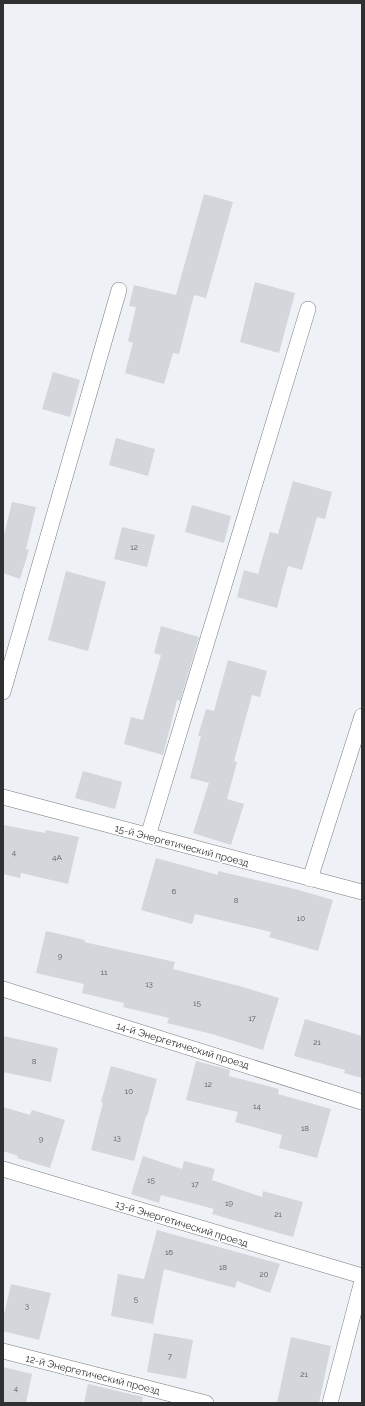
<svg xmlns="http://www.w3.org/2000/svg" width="365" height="1406" font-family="Raleway,sans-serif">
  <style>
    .building { fill: #d3d6db }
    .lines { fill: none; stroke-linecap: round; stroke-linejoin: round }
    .street-casing { stroke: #797b80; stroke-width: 16 }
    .street { stroke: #fff; stroke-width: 15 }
    .labels { text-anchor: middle; stroke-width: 3; stroke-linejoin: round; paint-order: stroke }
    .number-label { font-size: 8px; fill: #585a5c }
    .street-label { font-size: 10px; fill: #2f3032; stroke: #fff }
  </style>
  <rect width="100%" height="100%" fill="#eef1f6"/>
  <g class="building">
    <path d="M204,194L233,202L206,298L194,295L179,354L173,353L164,384L125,373L133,343L128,341L136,307L129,306L134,285L176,295Z"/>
    <path d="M255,282L295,293L279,353L240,342Z"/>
    <path d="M53,372L80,380L70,417L42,409Z"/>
    <path d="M116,438L155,449L148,476L109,465Z"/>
    <path d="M293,481L332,492L325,519L317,517L302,570L288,566L277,608L237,597L244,570L258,574L270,532L278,534Z"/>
    <path d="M12,502L36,507L26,549L29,550L20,579L3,573V539Z"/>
    <path d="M192,505L231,516L224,543L185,532Z"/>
    <path d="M122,527L155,535L147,567L114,559Z"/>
    <path d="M66,571L106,582L88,651L48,640Z"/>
    <path d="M161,626L199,637L180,701L177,700L163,755L124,744L131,717L143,720L161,655L154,653Z"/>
    <path d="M228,660L267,671L260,697L252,695L234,761L237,762L227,799L244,804L231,845L193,833L209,783L190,778L201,736H198L206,709L214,711Z"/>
    <path d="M83,771L122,782L115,809L75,798Z"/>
    <path d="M3,825L45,833L46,830L79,837L68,884L21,873L20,878L3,874Z"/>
    <path d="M156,858L218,875V871L295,889L333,900L318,951L269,937L271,932L195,914L192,924L141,910Z"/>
    <path d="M46,931L85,940L84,942L175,962L173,969L239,986L279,998L263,1050L212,1034L167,1023L169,1018L123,1007L124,1003L82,993L84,984L36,973Z"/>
    <path d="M305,1019L362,1036V1078L344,1073L345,1070L294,1056Z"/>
    <path d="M3,1036L58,1048L51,1082L3,1072Z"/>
    <path d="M196,1061L230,1070L229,1076L279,1089L278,1094L331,1109L317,1158L279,1148L282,1135L235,1122L238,1112L186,1100Z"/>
    <path d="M111,1066L157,1079L147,1116H146L134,1161L91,1150L103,1103L101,1102Z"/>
    <path d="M3,1107L30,1115L32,1110L65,1120L50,1168L17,1158L18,1156L3,1151Z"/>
    <path d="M143,1156L182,1169L184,1161L215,1169L212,1180L262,1197L263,1191L303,1202L293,1237L212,1214L214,1209L161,1195L159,1203L131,1194Z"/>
    <path d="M157,1230L280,1264L270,1293L237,1281L235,1288L164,1269L153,1324L111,1316L118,1274L144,1279Z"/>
    <path d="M11,1284L51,1293L39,1340L3,1331V1319Z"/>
    <path d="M154,1333L193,1340L186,1379L147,1372Z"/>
    <path d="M291,1337L331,1346L319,1403H277Z"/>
    <path d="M3,1367L32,1374L26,1403H3Z"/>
    <path d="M88,1384L143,1397L142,1403H84Z"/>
  </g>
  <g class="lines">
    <defs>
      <g id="street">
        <path d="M3,692L119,290"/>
        <path d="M3,797L362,892"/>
        <path d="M148,836L308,309"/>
        <path d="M310,879L362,716"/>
        <path d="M3,989L362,1102"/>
        <path d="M3,1169L362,1276"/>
        <path d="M3,1351L206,1403"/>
        <path d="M330,1403L362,1281"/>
      </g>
    </defs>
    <use href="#street" class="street-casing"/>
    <use href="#street" class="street"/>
  </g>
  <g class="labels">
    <g class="number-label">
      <text x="134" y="550">12</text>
      <text x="14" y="855">4</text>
      <text x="57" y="860">4А</text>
      <text x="174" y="894">6</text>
      <text x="236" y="903">8</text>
      <text x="301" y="921">10</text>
      <text x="60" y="959">9</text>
      <text x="104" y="975">11</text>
      <text x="149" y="987">13</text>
      <text x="197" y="1006">15</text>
      <text x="252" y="1021">17</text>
      <text x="317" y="1045">21</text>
      <text x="34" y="1064">8</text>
      <text x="208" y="1087">12</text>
      <text x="129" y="1094">10</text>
      <text x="257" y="1109">14</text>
      <text x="305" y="1131">18</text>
      <text x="117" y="1141">13</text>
      <text x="41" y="1142">9</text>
      <text x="151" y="1183">15</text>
      <text x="195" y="1187">17</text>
      <text x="229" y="1206">19</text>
      <text x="278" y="1217">21</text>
      <text x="169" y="1255">16</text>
      <text x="223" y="1270">18</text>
      <text x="264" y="1277">20</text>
      <text x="136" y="1302">5</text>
      <text x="27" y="1309">3</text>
      <text x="170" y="1359">7</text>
      <text x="304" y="1377">21</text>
      <text x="16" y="1391">4</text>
    </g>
    <g class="street-label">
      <text transform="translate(182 845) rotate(15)" y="4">15-й Энергетический проезд</text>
      <text transform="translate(183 1045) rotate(17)" y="4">14-й Энергетический проезд</text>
      <text transform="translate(182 1223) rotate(17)" y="4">13-й Энергетический проезд</text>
      <text transform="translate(93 1374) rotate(14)" y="4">12-й Энергетический проезд</text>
    </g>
  </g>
  <rect width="365" height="1406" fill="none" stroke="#2f3032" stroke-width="8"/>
</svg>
